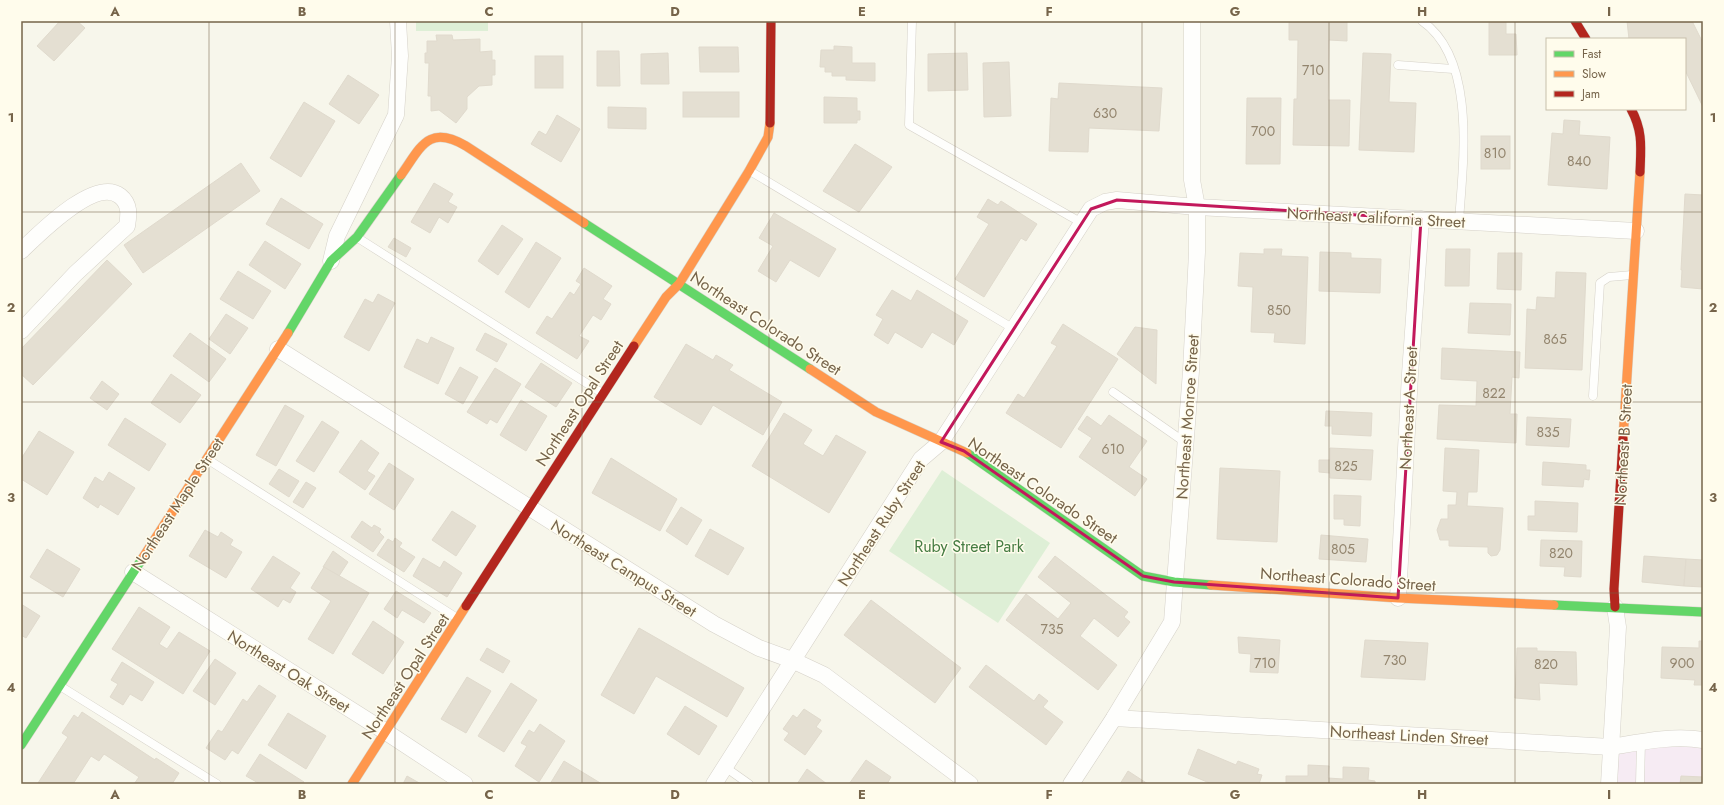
<svg xmlns="http://www.w3.org/2000/svg" width="1724" height="805" font-family="Jost,sans-serif">
  <style>
    .education { fill: #f6ebf3 }
    .green { fill: #deefd6 }
    .building { fill: #e4dfd2; stroke: #e0dacd }
    .lines { fill: none; stroke-linecap: round; stroke-linejoin: round }
    .lane-casing { stroke: #d5d1c8; stroke-width: 9 }
    .street-casing { stroke: #d5d1c8; stroke-width: 17 }
    .fast-casing { stroke: #d6d2c8; stroke-width: 10 }
    .slow-casing { stroke: #d6d2c8; stroke-width: 10 }
    .jam-casing { stroke: #d6d2c8; stroke-width: 10 }
    .lane { stroke: #fefefc; stroke-width: 8 }
    .street { stroke: #fefefc; stroke-width: 16 }
    .fast { stroke: #63d668; stroke-width: 9 }
    .slow { stroke: #ff974d; stroke-width: 9 }
    .jam { stroke: #b3261e; stroke-width: 9 }
    .marked { fill: none; stroke: #c2185b; stroke-width: 3; stroke-linejoin: round }
    .grid { fill: none; stroke: #76644a; stroke-width: 1; stroke-opacity: 0.55 }
    .labels { text-anchor: middle; stroke-width: 3; stroke-linejoin: round; paint-order: stroke }
    .number-label { font-size: 14px; fill: #93856e }
    .street-label { font-size: 16px; fill: #76644a; stroke: #fffcec }
    .park-label { font-size: 16px; fill: #457c42; stroke: #fffcec }
    .neatline { fill: none; stroke: #76644a; stroke-width: 1.5 }
    .grid-label { font-size: 13px; text-anchor: middle; font-weight: bold; fill: #76644a }
  </style>
  <rect width="100%" height="100%" fill="#f7f6eb"/>
  <path class="education" d="M1647,746H1703V784H1617L1618,753Z"/>
  <g class="green">
    <rect x="416" y="21" width="72" height="10"/>
    <path d="M942,470L1050,543L998,623L889,551Z"/>
  </g>
  <g class="building">
    <path d="M60,21H77L85,28L54,61L37,46Z"/>
    <path d="M1289,21H1347V41L1329,40L1328,100H1350L1349,146L1293,145L1294,99H1297L1298,40H1289Z"/>
    <path d="M1489,21H1506V34H1516L1517,55H1489Z"/>
    <path d="M1627,21H1692L1703,43V107L1685,70V39H1629Z"/>
    <path d="M436,35H452L453,40L480,39V52L492,51V60H495V75H492V85L479,86L467,97V109L456,123L439,110L431,111V96H428L429,63H425V53H427V41H437Z"/>
    <path d="M834,46L852,47V63H875V81L846,80V76H832V72H825V67H820L821,50H834Z"/>
    <path d="M699,47H738L739,72H700Z"/>
    <path d="M597,51H619L620,86H597Z"/>
    <path d="M668,53L669,84H641V54Z"/>
    <path d="M967,53L968,90L928,91V54Z"/>
    <path d="M1363,53L1391,54L1389,102L1416,103L1414,152L1359,150Z"/>
    <rect x="535" y="56" width="28" height="32"/>
    <path d="M1009,62L1011,116L984,117L983,63Z"/>
    <path d="M348,75L379,95L359,124L329,104Z"/>
    <path d="M1059,83L1162,88L1159,131L1089,128L1088,152L1049,151L1051,98L1058,99Z"/>
    <rect x="683" y="92" width="56" height="25"/>
    <path d="M824,97L857,98V111H860V120H857V123H824Z"/>
    <path d="M1247,98H1281L1280,164H1246Z"/>
    <path d="M304,102L335,121L301,177L270,158Z"/>
    <path d="M608,107L646,108V129L608,128Z"/>
    <path d="M557,115L580,129L561,162L531,144L539,131L546,135Z"/>
    <path d="M1564,120L1580,121L1579,135L1610,137L1607,189L1548,185L1552,133L1563,134Z"/>
    <rect x="1481" y="136" width="29" height="33"/>
    <path d="M855,144L892,167L859,212L823,191Z"/>
    <path d="M241,163L260,191L143,273L124,245Z"/>
    <path d="M434,183L453,194L448,202L457,207L448,223L439,217L430,233L411,222Z"/>
    <path d="M1685,194L1703,195V289L1681,287L1682,270H1681Z"/>
    <path d="M281,198L323,224L309,249L266,224Z"/>
    <path d="M988,199L998,205L1001,201L1037,224L1026,241L1021,238L984,297L955,279L989,224L977,217Z"/>
    <path d="M774,213L836,249L819,277L790,260L776,282L758,271L773,246L759,238Z"/>
    <path d="M502,225L523,239L498,275L478,261Z"/>
    <path d="M394,238L411,248L406,257L388,247Z"/>
    <path d="M265,241L301,264L285,289L249,265Z"/>
    <path d="M536,242L561,258L529,308L505,292Z"/>
    <path d="M1264,249H1282L1281,256L1308,257L1305,344L1274,342L1275,333L1251,332L1253,287L1238,286L1240,253L1264,254Z"/>
    <path d="M1446,249H1470L1469,286H1445Z"/>
    <path d="M1320,252L1351,253V258L1381,259L1380,293L1319,291Z"/>
    <path d="M1498,253H1522L1521,290L1497,289Z"/>
    <path d="M107,260L132,284L33,385L21,374V349Z"/>
    <path d="M584,268L612,286L603,299L611,304L601,320L593,315L579,336L589,341L577,359L536,333L547,316L552,319L570,292L574,295L581,284L576,281Z"/>
    <path d="M238,271L271,291L253,319L220,299Z"/>
    <path d="M1556,272L1586,273L1582,370L1525,368L1527,309L1536,310L1537,297L1555,298Z"/>
    <path d="M892,290L911,301L917,290L968,321L954,345L932,332L922,348L895,332L888,344L874,335L883,319L876,315Z"/>
    <path d="M378,294L395,303L369,351L344,337L365,299L373,303Z"/>
    <path d="M1470,303L1511,304L1510,335L1468,333Z"/>
    <path d="M226,314L248,328L230,354L209,339Z"/>
    <path d="M1063,324L1118,359L1061,448L1006,413L1018,394L1024,398L1057,346L1051,343Z"/>
    <path d="M1135,327L1157,330L1156,384L1117,354Z"/>
    <path d="M190,333L226,359L209,382L173,356Z"/>
    <path d="M485,333L507,344L497,362L476,350Z"/>
    <path d="M431,337L454,348L438,384L404,367L417,339L428,344Z"/>
    <path d="M686,344L713,360L716,355L733,365L729,370L782,402L763,435L713,405L701,425L654,397Z"/>
    <path d="M1442,348L1520,352L1519,378L1512,377L1510,414H1517L1516,443L1437,439L1439,405L1476,406L1477,381L1441,379Z"/>
    <path d="M541,363L572,383L556,407L525,387Z"/>
    <path d="M460,367L478,377L463,404L445,394Z"/>
    <path d="M495,368L521,384L497,423L490,419L487,424L467,412Z"/>
    <path d="M171,374L201,395L180,423L151,403Z"/>
    <path d="M102,381L119,394L107,410L90,398Z"/>
    <path d="M521,400L547,416L526,451L500,435Z"/>
    <path d="M285,405L304,416L276,466L256,455Z"/>
    <path d="M1326,411L1372,413L1371,436L1332,434V426H1325Z"/>
    <path d="M784,413L812,430L803,444L823,456L836,435L866,452L829,513L752,466Z"/>
    <path d="M1109,415L1147,441L1129,467L1147,479L1135,496L1079,457L1092,438L1078,429L1087,416L1101,426Z"/>
    <path d="M1527,417L1571,419L1569,447L1526,445Z"/>
    <path d="M125,418L166,444L149,471L108,445Z"/>
    <path d="M322,421L339,432L314,472L296,461Z"/>
    <path d="M39,431L74,452L47,495L21,479V459Z"/>
    <path d="M361,440L379,453L367,471L375,476L365,490L339,472Z"/>
    <path d="M1330,448L1373,450L1371,480L1330,478V473L1319,472V460H1330Z"/>
    <path d="M1445,448L1479,450L1477,492H1468L1467,506L1503,508L1500,550L1497,555L1491,556L1488,553V547L1449,546V540H1440L1437,530L1441,519H1448V505H1456L1457,492L1443,491Z"/>
    <path d="M611,458L677,499L660,531L592,493Z"/>
    <path d="M1543,462L1586,465V470H1590L1589,480L1584,479L1583,487L1542,485Z"/>
    <path d="M389,463L414,479L394,510L369,494Z"/>
    <path d="M1220,468L1280,471L1277,542L1217,539Z"/>
    <path d="M279,469L299,481L289,497L269,484Z"/>
    <path d="M109,472L135,488L118,515L100,504L98,508L83,498L95,477L103,482Z"/>
    <path d="M306,482L316,488L303,508L293,502Z"/>
    <path d="M1334,495L1361,496L1360,526L1344,525V519H1334Z"/>
    <path d="M1535,501L1578,503L1577,532L1528,530V516H1535Z"/>
    <path d="M681,507L702,520L687,545L666,531Z"/>
    <path d="M452,511L476,526L456,556L432,540Z"/>
    <path d="M362,521L372,528L374,525L381,529L379,532L384,537L373,552L351,537Z"/>
    <path d="M710,529L744,548L728,575L695,556Z"/>
    <path d="M205,530L218,537L221,532L233,540L230,545L242,552L226,578L189,556Z"/>
    <path d="M1321,535L1368,539L1366,562L1319,559Z"/>
    <path d="M395,538L402,543L399,547L415,557L404,572L377,555L388,539L393,542Z"/>
    <path d="M1541,540L1582,541L1581,577L1564,576L1565,567L1540,566Z"/>
    <path d="M47,549L80,569L63,597L30,577Z"/>
    <path d="M333,551L348,562L339,576L323,567Z"/>
    <path d="M273,556L300,573L290,588L296,592L290,603L283,599L278,607L251,589Z"/>
    <path d="M1055,556L1128,612L1124,617L1130,622L1118,637L1094,618L1080,636L1117,665L1098,690L1006,620L1026,594L1058,619L1071,603L1038,577Z"/>
    <path d="M1644,556L1686,559L1684,586L1642,582Z"/>
    <path d="M423,558L440,568L444,561L462,573L447,597L413,576Z"/>
    <path d="M1686,559L1703,560V587L1684,586Z"/>
    <path d="M324,567L369,593L333,654L308,639L331,601L311,588Z"/>
    <path d="M396,591L431,613L424,623L402,610L397,618L384,609Z"/>
    <path d="M871,600L961,668L935,703L844,635Z"/>
    <path d="M21,604L40,616L26,638L21,635Z"/>
    <path d="M139,607L170,627L159,644L167,649L179,632L210,651L183,694L112,649Z"/>
    <path d="M373,621L404,642L383,674L352,654Z"/>
    <path d="M639,628L744,688L727,717L656,676L634,714L601,695Z"/>
    <path d="M1238,637L1280,640L1278,673L1250,672L1251,654L1239,653Z"/>
    <path d="M1365,640L1428,643L1425,680L1361,677Z"/>
    <path d="M1699,641H1703V685H1694L1695,680L1661,678L1662,647L1699,648Z"/>
    <path d="M487,648L510,661L503,673L480,660Z"/>
    <path d="M1517,648H1537V651L1576,652L1577,685L1539,683L1540,700L1515,698Z"/>
    <path d="M215,659L236,673L215,705L193,691Z"/>
    <path d="M122,662L154,682L142,701L130,694L123,705L110,697L118,684L111,680Z"/>
    <path d="M986,665L1034,701L1039,694L1048,701L1043,707L1063,722L1046,745L969,687Z"/>
    <path d="M467,677L491,691L466,733L441,719Z"/>
    <path d="M511,683L537,700L504,752L478,736Z"/>
    <path d="M259,685L276,696L238,754L232,750L225,760L206,748L218,730L222,732L243,699L247,702Z"/>
    <path d="M685,706L717,726L699,755L667,734Z"/>
    <path d="M804,709L821,720L816,727L822,731L805,755L784,740L789,733L783,729L793,715L797,718Z"/>
    <path d="M82,712L155,760L156,758L179,773L172,784H134L139,777L104,754L99,761L91,756L73,784L38,783L68,737L62,733L74,715L78,718Z"/>
    <path d="M288,713L326,736L306,769L268,745Z"/>
    <path d="M540,724L565,741L539,782L515,766L527,746L521,743L529,730L534,733Z"/>
    <path d="M1198,749L1236,765L1238,761L1259,769L1257,774L1262,775L1259,784H1212L1188,774Z"/>
    <path d="M260,754L304,782L303,784H260L246,776Z"/>
    <path d="M866,760L891,777L887,784H849Z"/>
    <path d="M564,761L602,784H550Z"/>
    <path d="M1308,765L1329,766L1328,778L1343,779V767L1369,768L1368,780L1375,781V784H1286V776H1308Z"/>
    <path d="M807,769L827,784H797Z"/>
    <path d="M1128,771L1148,784H1120Z"/>
    <path d="M407,776L421,784H403Z"/>
    <path d="M1681,776L1703,777V784H1680Z"/>
  </g>
  <g class="lines">
    <defs>
      <g id="lane">
        <path d="M912,21L909,125L1082,223"/>
        <path d="M1422,21C1477,59 1463,163 1459,221"/>
        <path d="M1398,65L1453,69"/>
        <path d="M750,171L1014,329"/>
        <path d="M358,238L602,393"/>
        <path d="M1113,392L1186,443"/>
        <path d="M1593,396L1600,283L1609,277L1632,275"/>
        <path d="M207,459L457,618"/>
        <path d="M60,686L217,784"/>
        <path d="M725,767L749,784"/>
        <path d="M1640,784L1641,742"/>
      </g>
      <g id="street">
        <path d="M21,251C38,235 95,176 120,196C130,204 129,214 127,226L75,274L21,331"/>
        <path d="M331,261L337,236L396,115L400,56L398,21"/>
        <path d="M278,349L714,624L759,648L792,660L824,675L970,784"/>
        <path d="M133,572L386,732L465,784"/>
        <path d="M1398,598L1410,374L1421,219"/>
        <path d="M1114,718L1611,747C1641,742 1673,735 1703,740"/>
        <path d="M714,784L921,459L941,442L1091,209L1105,202L1117,200L1197,207L1636,231"/>
        <path d="M1071,784L1114,718L1172,622L1191,371L1197,252V207L1192,180V21"/>
        <path d="M1609,784L1618,627L1615,607"/>
      </g>
      <g id="fast">
        <path d="M584,223L810,369"/>
        <path d="M288,333L331,261L357,237L401,175"/>
        <path d="M967,453L1143,576L1174,582L1211,585"/>
        <path d="M1554,605L1703,612"/>
        <path d="M21,745L142,559"/>
      </g>
      <g id="slow">
        <path d="M401,175C421,147 428,124 466,146L584,223"/>
        <path d="M634,346L666,297L679,284L749,171L768,137L770,123"/>
        <path d="M810,369L876,412L967,453"/>
        <path d="M1623,439L1640,172"/>
        <path d="M142,559L288,333"/>
        <path d="M1211,585L1398,598L1554,605"/>
        <path d="M352,784L466,606"/>
      </g>
      <g id="jam">
        <path d="M1575,21L1586,39"/>
        <path d="M1631,109C1643,131 1641,147 1640,172"/>
        <path d="M770,123L771,21"/>
        <path d="M466,606L634,346"/>
        <path d="M1615,607L1614,589L1623,439"/>
      </g>
    </defs>
    <use href="#lane" class="lane-casing"/>
    <use href="#street" class="street-casing"/>
    <use href="#fast" class="fast-casing"/>
    <use href="#slow" class="slow-casing"/>
    <use href="#jam" class="jam-casing"/>
    <use href="#lane" class="lane"/>
    <use href="#street" class="street"/>
    <use href="#fast" class="fast"/>
    <use href="#slow" class="slow"/>
    <use href="#jam" class="jam"/>
  </g>
  <path class="marked" d="M1117,200L1421,219L1398,598L1174,582L1143,576L964,451L941,442L1091,209Z"/>
  <path class="grid" d="M209,21V784M395,21V784M582,21V784M769,21V784M955,21V784M1142,21V784M1329,21V784M1515,21V784M21,212H1703M21,402H1703M21,593H1703"/>
  <g class="labels">
    <g class="number-label">
      <text x="1313" y="75">710</text>
      <text x="1105" y="118">630</text>
      <text x="1263" y="136">700</text>
      <text x="1495" y="158">810</text>
      <text x="1579" y="166">840</text>
      <text x="1279" y="315">850</text>
      <text x="1555" y="344">865</text>
      <text x="1494" y="398">822</text>
      <text x="1548" y="437">835</text>
      <text x="1113" y="454">610</text>
      <text x="1346" y="471">825</text>
      <text x="1343" y="554">805</text>
      <text x="1561" y="558">820</text>
      <text x="1052" y="634">735</text>
      <text x="1395" y="665">730</text>
      <text x="1265" y="668">710</text>
      <text x="1682" y="668">900</text>
      <text x="1546" y="669">820</text>
    </g>
    <g class="street-label">
      <text transform="translate(1376 217) rotate(3)" y="6">Northeast California Street</text>
      <text transform="translate(766 323) rotate(33)" y="6">Northeast Colorado Street</text>
      <text transform="translate(579 403) rotate(-57)" y="6">Northeast Opal Street</text>
      <text transform="translate(1408 408) rotate(-87)" y="6">Northeast A Street</text>
      <text transform="translate(1187 417) rotate(-86)" y="6">Northeast Monroe Street</text>
      <text transform="translate(1623 445) rotate(-87)" y="6">Northeast B Street</text>
      <text transform="translate(1043 490) rotate(34)" y="6">Northeast Colorado Street</text>
      <text transform="translate(177 504) rotate(-57)" y="6">Northeast Maple Street</text>
      <text transform="translate(881 523) rotate(-57)" y="6">Northeast Ruby Street</text>
      <text transform="translate(624 568) rotate(32)" y="6">Northeast Campus Street</text>
      <text transform="translate(1348 579) rotate(4)" y="6">Northeast Colorado Street</text>
      <text transform="translate(289 671) rotate(32)" y="6">Northeast Oak Street</text>
      <text transform="translate(405 676) rotate(-57)" y="6">Northeast Opal Street</text>
      <text transform="translate(1409 735) rotate(3)" y="6">Northeast Linden Street</text>
    </g>
    <g class="park-label">
      <text x="969" y="552">Ruby Street Park</text>
    </g>
  </g>
  <rect width="1724" height="805" fill="none" stroke="#fffcec" stroke-width="44"/>
  <rect x="1546" y="38" width="140" height="72" fill="#fffcec" stroke="#c8bfab"/>
  <rect x="1554" y="51" width="20" height="6" fill="#63d668" stroke="#c8bfab"/>
  <text x="1582" y="58" font-size="12" fill="#76644a">Fast</text>
  <rect x="1554" y="71" width="20" height="6" fill="#ff974d" stroke="#c8bfab"/>
  <text x="1582" y="78" font-size="12" fill="#76644a">Slow</text>
  <rect x="1554" y="91" width="20" height="6" fill="#b3261e" stroke="#c8bfab"/>
  <text x="1582" y="98" font-size="12" fill="#76644a">Jam</text>
  <rect x="22" y="22" width="1680" height="761" class="neatline"/>
  <g class="grid-label">
    <text x="115" y="16">A</text>
    <text x="302" y="16">B</text>
    <text x="489" y="16">C</text>
    <text x="675" y="16">D</text>
    <text x="862" y="16">E</text>
    <text x="1049" y="16">F</text>
    <text x="1235" y="16">G</text>
    <text x="1422" y="16">H</text>
    <text x="1609" y="16">I</text>
    <text x="11" y="122">1</text>
    <text x="1713" y="122">1</text>
    <text x="11" y="312">2</text>
    <text x="1713" y="312">2</text>
    <text x="11" y="502">3</text>
    <text x="1713" y="502">3</text>
    <text x="11" y="692">4</text>
    <text x="1713" y="692">4</text>
    <text x="115" y="799">A</text>
    <text x="302" y="799">B</text>
    <text x="489" y="799">C</text>
    <text x="675" y="799">D</text>
    <text x="862" y="799">E</text>
    <text x="1049" y="799">F</text>
    <text x="1235" y="799">G</text>
    <text x="1422" y="799">H</text>
    <text x="1609" y="799">I</text>
  </g>
</svg>
